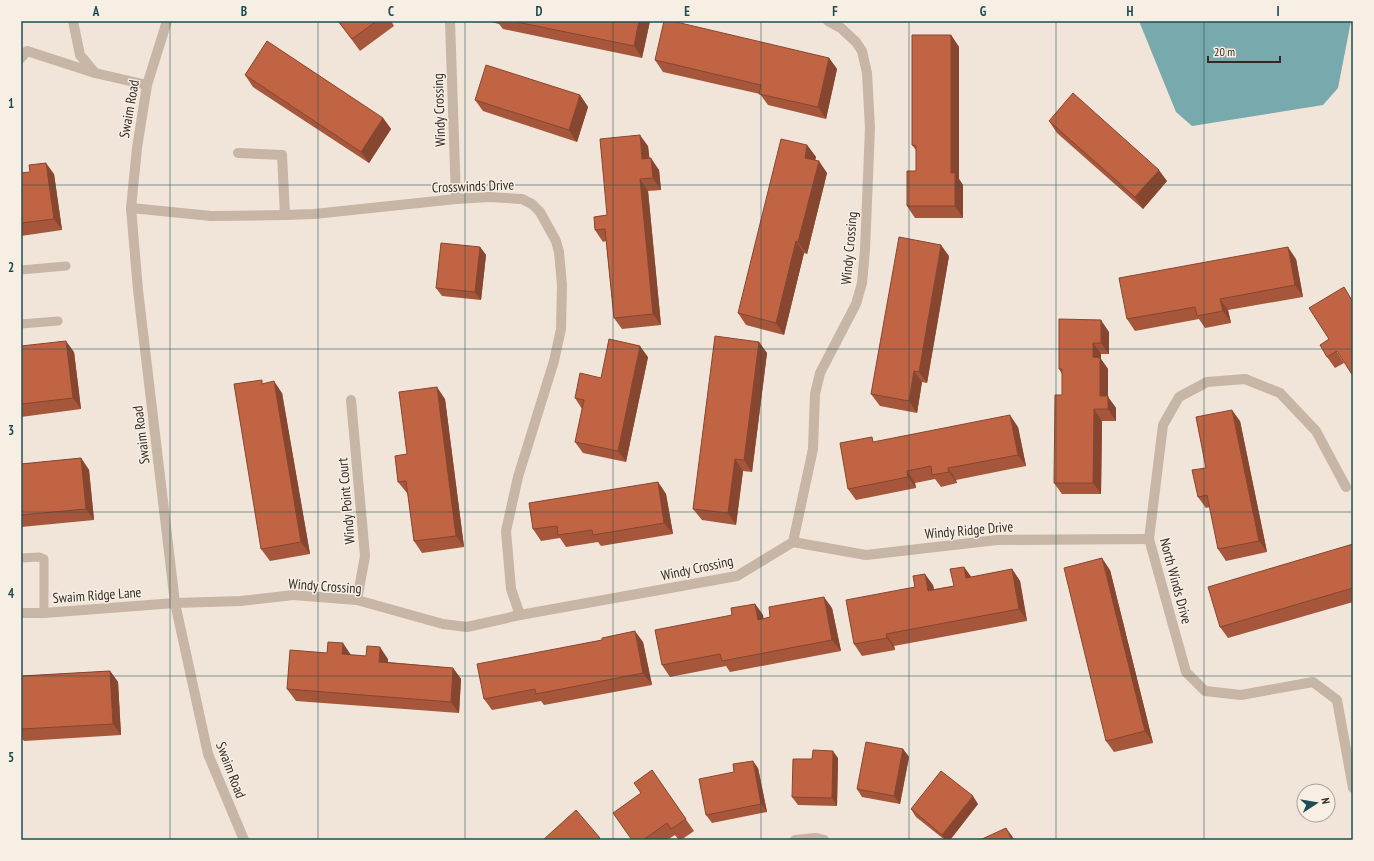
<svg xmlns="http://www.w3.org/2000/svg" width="1374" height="861" font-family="'PT Sans Narrow',sans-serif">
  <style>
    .water { fill: #78a9ac }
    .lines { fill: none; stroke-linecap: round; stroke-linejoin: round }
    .service { stroke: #c7b5a5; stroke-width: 9 }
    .minor { stroke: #c7b5a5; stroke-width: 10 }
    .wall { fill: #a6563a }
    .shaded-wall { fill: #874630 }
    .building { fill: #c16444; stroke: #874630 }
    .grid { fill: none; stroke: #1d4e53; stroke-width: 1; stroke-opacity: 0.55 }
    .labels { text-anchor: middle; stroke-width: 3; stroke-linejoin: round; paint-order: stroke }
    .street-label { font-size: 14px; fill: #332a26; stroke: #f8efe4 }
    .neatline { fill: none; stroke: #1d4e53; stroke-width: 1.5 }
    .grid-label { font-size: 13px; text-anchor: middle; font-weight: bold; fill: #1d4e53 }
  </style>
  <rect width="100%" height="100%" fill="#f0e5d8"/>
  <path class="water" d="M1139,21H1351L1338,88L1323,105L1192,126L1176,112Z"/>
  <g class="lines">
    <g class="service">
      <path d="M21,270L66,266"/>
      <path d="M21,324L58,321"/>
      <path d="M21,558L39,557L44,559V613"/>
    </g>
    <g class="minor">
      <path d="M73,21L80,55L95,73"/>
      <path d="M167,21L147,85L137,148L131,208L138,290L175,603L208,754L244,840"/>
      <path d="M450,21L456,199"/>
      <path d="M21,58L27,51L95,73L147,85"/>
      <path d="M238,153L282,155L285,215"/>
      <path d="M131,208L211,216L285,215L314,214L456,199L489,197L522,199L532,204L540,212L556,241L559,252L562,285L561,329L554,361L518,477L506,531L511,589L520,615"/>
      <path d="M351,400L365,556L357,600"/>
      <path d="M1346,487L1316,431L1280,393L1245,379L1207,382L1179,397L1163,425L1149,539L1186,672L1205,691L1241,695L1313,682L1337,700L1353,788"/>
      <path d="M793,542L866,555L997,540L1149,539"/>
      <path d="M21,613H44L175,603L241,601L293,595L357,600L443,624L467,627L520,615L737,576L793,542L813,449L815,394L820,373L856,304L862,283L865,250L870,128L867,73L862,51L856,42L841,28L828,21"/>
      <path d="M795,840L815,838L824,840"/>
    </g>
  </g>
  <g class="wall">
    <path d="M338,21H391L394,26L360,51Z"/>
    <path d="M487,21H650L642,58L503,29L499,24Z"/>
    <path d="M951,35L959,47V179L963,185V218H915L907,206L916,171V150L912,145Z"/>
    <path d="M829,58L837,69L826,119L768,105L760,94L663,72L655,60Z"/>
    <path d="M245,75L383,118L391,129L369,163L253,87Z"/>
    <path d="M580,95L588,107L577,142L483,111L475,100Z"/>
    <path d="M1049,121L1167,181L1143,209L1057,133Z"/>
    <path d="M807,145L816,157L815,160L827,173L807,254L804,253L784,335L746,325L738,313Z"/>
    <path d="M648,146L649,158L659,170L661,190L648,191L661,325L622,329L614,318L606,241L603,242L595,230L607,215Z"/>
    <path d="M21,173L54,174L62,230L21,236Z"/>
    <path d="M480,247L486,255L481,300L442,296L436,288Z"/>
    <path d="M949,256L927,383L922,382L917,413L880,406L871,394Z"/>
    <path d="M1296,259L1303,297L1228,310L1231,323L1205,328L1199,319L1135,331L1127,319Z"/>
    <path d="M1309,308L1344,363L1335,368L1327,357L1329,339Z"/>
    <path d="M1059,319L1109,332V354H1101V359L1108,369V397L1116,408V421H1102L1101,494H1062L1054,483L1062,395V374L1059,369Z"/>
    <path d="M759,342L767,353L752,472L743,471L736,525L702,520L693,509Z"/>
    <path d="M21,346L74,352L81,409L21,417Z"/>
    <path d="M648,357L626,462L583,453L575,442L582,409L575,398Z"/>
    <path d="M264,383L282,393L310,554L270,561L261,549Z"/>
    <path d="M445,399L464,547L422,553L414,541L408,493H407L398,482L407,454Z"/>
    <path d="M1240,421L1267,552L1226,561L1218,549L1210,507L1206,508L1198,497L1206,468Z"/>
    <path d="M1018,427L1026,466L956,480L957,483L941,487L935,479L915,483L916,488L856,500L848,489L876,442Z"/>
    <path d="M81,458L89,470L94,520L21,527V464Z"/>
    <path d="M658,482L666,494L673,534L601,546L598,542L566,547L560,538L541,541L533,529Z"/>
    <path d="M1353,544V602L1228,638L1220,627Z"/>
    <path d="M964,567L971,577L1012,569L1020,581L1027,621L894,646L895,650L862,656L854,644L933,585L934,589L954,586Z"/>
    <path d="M1110,570L1153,743L1114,752L1106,741Z"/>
    <path d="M755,604L763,615V619L832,608L841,651L730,672L726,666L670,677L662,665L732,615Z"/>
    <path d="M643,642L652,685L544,705L541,701L492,710L484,699Z"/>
    <path d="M351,655L388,659V662L453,668L461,679L459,713L296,701L287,689Z"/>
    <path d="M110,671L118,682L121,735L24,741L21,737V676Z"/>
    <path d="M903,749L909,757L900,804L862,797L857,789Z"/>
    <path d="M838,758L837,806L798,805L792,797L812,759Z"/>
    <path d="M758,768L767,812L712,823L706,815Z"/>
    <path d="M652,770L694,831L681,840H679L675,835L667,840H632L641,793Z"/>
    <path d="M978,804L950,840H945L916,817L911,809Z"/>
  </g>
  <g class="shaded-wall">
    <path d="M639,21H650L642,58L634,46Z"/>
    <path d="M951,35L959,47V179L963,185V218L955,206L951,173Z"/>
    <path d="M829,58L837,69L826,119L818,107Z"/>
    <path d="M580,95L588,107L577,142L569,130Z"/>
    <path d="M383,118L391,129L369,163L361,152Z"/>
    <path d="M640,135L648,146L651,170L642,159Z"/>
    <path d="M807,145L816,157L813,169L805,158Z"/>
    <path d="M651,158L659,170L661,190L653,178Z"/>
    <path d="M819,161L827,173L807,254L798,242Z"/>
    <path d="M46,163L54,174L62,230L54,219Z"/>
    <path d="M1159,170L1167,181L1143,209L1135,197Z"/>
    <path d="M640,179L648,191L661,325L653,314Z"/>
    <path d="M796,241L804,253L784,335L776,323Z"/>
    <path d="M941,245L949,256L927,383L919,372Z"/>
    <path d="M480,247L486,255L481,300L475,292Z"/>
    <path d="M1288,247L1296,259L1303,297L1295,285Z"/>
    <path d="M1220,299L1228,310L1231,323L1223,311Z"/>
    <path d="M1101,320L1109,332V354L1101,343Z"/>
    <path d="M66,341L74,352L81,409L73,398Z"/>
    <path d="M759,342L767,353L752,472L744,460Z"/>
    <path d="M1093,343L1101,354V359L1108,369V397L1116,408V421L1108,409L1100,396L1093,357Z"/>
    <path d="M640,346L648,357L626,462L618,451Z"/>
    <path d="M914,371L922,382L917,413L909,401Z"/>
    <path d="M274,381L282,393L310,554L301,542Z"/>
    <path d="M437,387L445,399L464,547L456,536Z"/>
    <path d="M1094,409L1102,421L1101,494L1093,483Z"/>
    <path d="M1232,410L1240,421L1267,552L1259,541Z"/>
    <path d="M1010,415L1018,427L1026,466L1018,455Z"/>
    <path d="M81,458L89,470L94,520L86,509Z"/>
    <path d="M735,459L743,471L736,525L728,513Z"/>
    <path d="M948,468L956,480L957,483L949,472Z"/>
    <path d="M907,471L915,483L916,488L908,477Z"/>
    <path d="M658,482L666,494L673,534L664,523Z"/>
    <path d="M1102,558L1110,570L1153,743L1145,731Z"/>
    <path d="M964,567L972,578H966Z"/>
    <path d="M1012,569L1020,581L1027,621L1019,609Z"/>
    <path d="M925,574L933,585L936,602L928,591Z"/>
    <path d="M824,597L832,608L841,651L832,640Z"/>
    <path d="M755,604L763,615L766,632L758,620Z"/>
    <path d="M635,631L643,642L652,685L643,673Z"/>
    <path d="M886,634L894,646L895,650L887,638Z"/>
    <path d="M343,643L351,655L350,666L342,654Z"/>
    <path d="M380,647L388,659L387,673L379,662Z"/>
    <path d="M453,668L461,679L459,713L451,702Z"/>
    <path d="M110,671L118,682L121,735L113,724Z"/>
    <path d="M903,749L909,757L900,804L894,796Z"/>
    <path d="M833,751L838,758L837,806L832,798Z"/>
    <path d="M753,761L758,768L767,812L761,804Z"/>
    <path d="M973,796L978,804L950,840H946L942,835Z"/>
    <path d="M1006,828L1012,836L1014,840H1012Z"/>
  </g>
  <g class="building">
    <path d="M338,21H377L352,39Z"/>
    <path d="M512,21H639L634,46Z"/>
    <path d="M664,21H672L829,58L818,107L759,94L761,85L655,60Z"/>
    <path d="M912,35H951V173H955V206H907V171H916V146L912,145Z"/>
    <path d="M267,41L383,118L361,152L245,75Z"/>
    <path d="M486,65L580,95L569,130L475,100Z"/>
    <path d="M1073,93L1159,170L1135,197L1049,121Z"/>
    <path d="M640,135L642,159L651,158L653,178L640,179L653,314L614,318L605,229L595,230L594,217L607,215L600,139Z"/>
    <path d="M781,139L807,145L805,158L819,161L798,242L796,241L776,323L738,313Z"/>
    <path d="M46,163L54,219L21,223V173L30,172L29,165Z"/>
    <path d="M899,237L941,245L919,372L914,371L909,401L871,394Z"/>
    <path d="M441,243L480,247L475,292L436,288Z"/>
    <path d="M1288,247L1295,285L1220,299L1223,311L1197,316L1195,307L1127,319L1119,278Z"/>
    <path d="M1344,287L1353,302V376L1337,351L1327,357L1320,345L1329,339L1309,308Z"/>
    <path d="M1059,319L1101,320V343H1093V357L1100,358V396H1108V409H1094L1093,483H1054L1055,395H1062V369H1059Z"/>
    <path d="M715,336L759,342L744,460L735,459L728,513L693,509Z"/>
    <path d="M609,339L640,346L618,451L575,442L584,400L575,398L580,373L601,378Z"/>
    <path d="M66,341L73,398L21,404V346Z"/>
    <path d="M262,380V384L274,381L301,542L261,549L234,384Z"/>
    <path d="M437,387L456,536L414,541L406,481L398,482L395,456L407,454L399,392Z"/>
    <path d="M1232,410L1259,541L1218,549L1207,495L1198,497L1192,470L1206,468L1196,417Z"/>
    <path d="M1010,415L1018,455L948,468L949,472L932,475L931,466L907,471L908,477L848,489L840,443L872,437L873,442Z"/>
    <path d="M81,458L86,509L21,515V464Z"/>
    <path d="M658,482L664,523L593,535L592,530L558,535L557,526L533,529L529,503Z"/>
    <path d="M1353,544V588L1220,627L1208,587Z"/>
    <path d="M1102,558L1145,731L1106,741L1064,568Z"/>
    <path d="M964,567L966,578L1012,569L1019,609L886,634L887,638L854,644L846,600L915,587L913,576L925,574L928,591L954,586L950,569Z"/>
    <path d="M824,597L832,640L722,661L720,654L662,665L655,630L732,615L731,608L755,604L758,620L770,617L769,607Z"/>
    <path d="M635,631L643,673L536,694L535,689L484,699L477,664L602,640V638Z"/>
    <path d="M328,642L343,643L342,654L366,656L367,646L380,647L379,662L453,668L451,702L287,689L290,650L327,653Z"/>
    <path d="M110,671L113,724L21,729V676Z"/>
    <path d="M866,742L903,749L894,796L857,789Z"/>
    <path d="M813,750L833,751L832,798L792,797L793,759H812Z"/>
    <path d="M753,761L761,804L706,815L699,779L734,772L733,764Z"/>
    <path d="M652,770L686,819L671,829L667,823L643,840H632L613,813L641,793L634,783Z"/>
    <path d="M941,771L973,796L942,835L911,809Z"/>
    <path d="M576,810L600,838L598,840H543Z"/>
    <path d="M1006,828L1012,840H980Z"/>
  </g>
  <path class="grid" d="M170,21V840M318,21V840M465,21V840M613,21V840M761,21V840M909,21V840M1056,21V840M1204,21V840M21,185H1353M21,349H1353M21,512H1353M21,676H1353"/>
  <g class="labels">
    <g class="street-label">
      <text transform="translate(129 109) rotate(-80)" y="5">Swaim Road</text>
      <text transform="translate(439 110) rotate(-92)" y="5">Windy Crossing</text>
      <text transform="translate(473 186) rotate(-2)" y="5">Crosswinds Drive</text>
      <text transform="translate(849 248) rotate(-85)" y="5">Windy Crossing</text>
      <text transform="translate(141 435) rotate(-97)" y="5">Swaim Road</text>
      <text transform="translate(346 501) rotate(-95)" y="5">Windy Point Court</text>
      <text transform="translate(969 530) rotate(-5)" y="5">Windy Ridge Drive</text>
      <text transform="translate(697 568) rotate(-12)" y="5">Windy Crossing</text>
      <text transform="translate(1176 581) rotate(75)" y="5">North Winds Drive</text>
      <text transform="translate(325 586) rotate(4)" y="5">Windy Crossing</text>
      <text transform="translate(97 595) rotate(-4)" y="5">Swaim Ridge Lane</text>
      <text transform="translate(231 770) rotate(69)" y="5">Swaim Road</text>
    </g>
  </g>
  <rect width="1374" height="861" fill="none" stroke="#f8efe4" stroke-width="44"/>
  <g transform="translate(1316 803) rotate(78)"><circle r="19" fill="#f8efe4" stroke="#a9a098"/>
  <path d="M0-3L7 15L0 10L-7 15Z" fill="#1d4e53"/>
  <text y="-6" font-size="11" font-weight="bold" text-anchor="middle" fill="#332a26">N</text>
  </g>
  <path d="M1208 56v6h72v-6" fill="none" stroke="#332a26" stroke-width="2"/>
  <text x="1214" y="56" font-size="12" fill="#332a26" stroke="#f8efe4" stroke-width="3" paint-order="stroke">20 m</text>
  <rect x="22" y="22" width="1330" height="817" class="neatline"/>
  <g class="grid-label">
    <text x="96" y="16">A</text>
    <text x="244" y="16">B</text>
    <text x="391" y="16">C</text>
    <text x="539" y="16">D</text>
    <text x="687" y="16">E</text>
    <text x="835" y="16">F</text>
    <text x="983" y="16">G</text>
    <text x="1130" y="16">H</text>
    <text x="1278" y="16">I</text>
    <text x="11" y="108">1</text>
    <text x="11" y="272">2</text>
    <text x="11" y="435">3</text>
    <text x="11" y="598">4</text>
    <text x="11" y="762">5</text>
  </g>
</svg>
